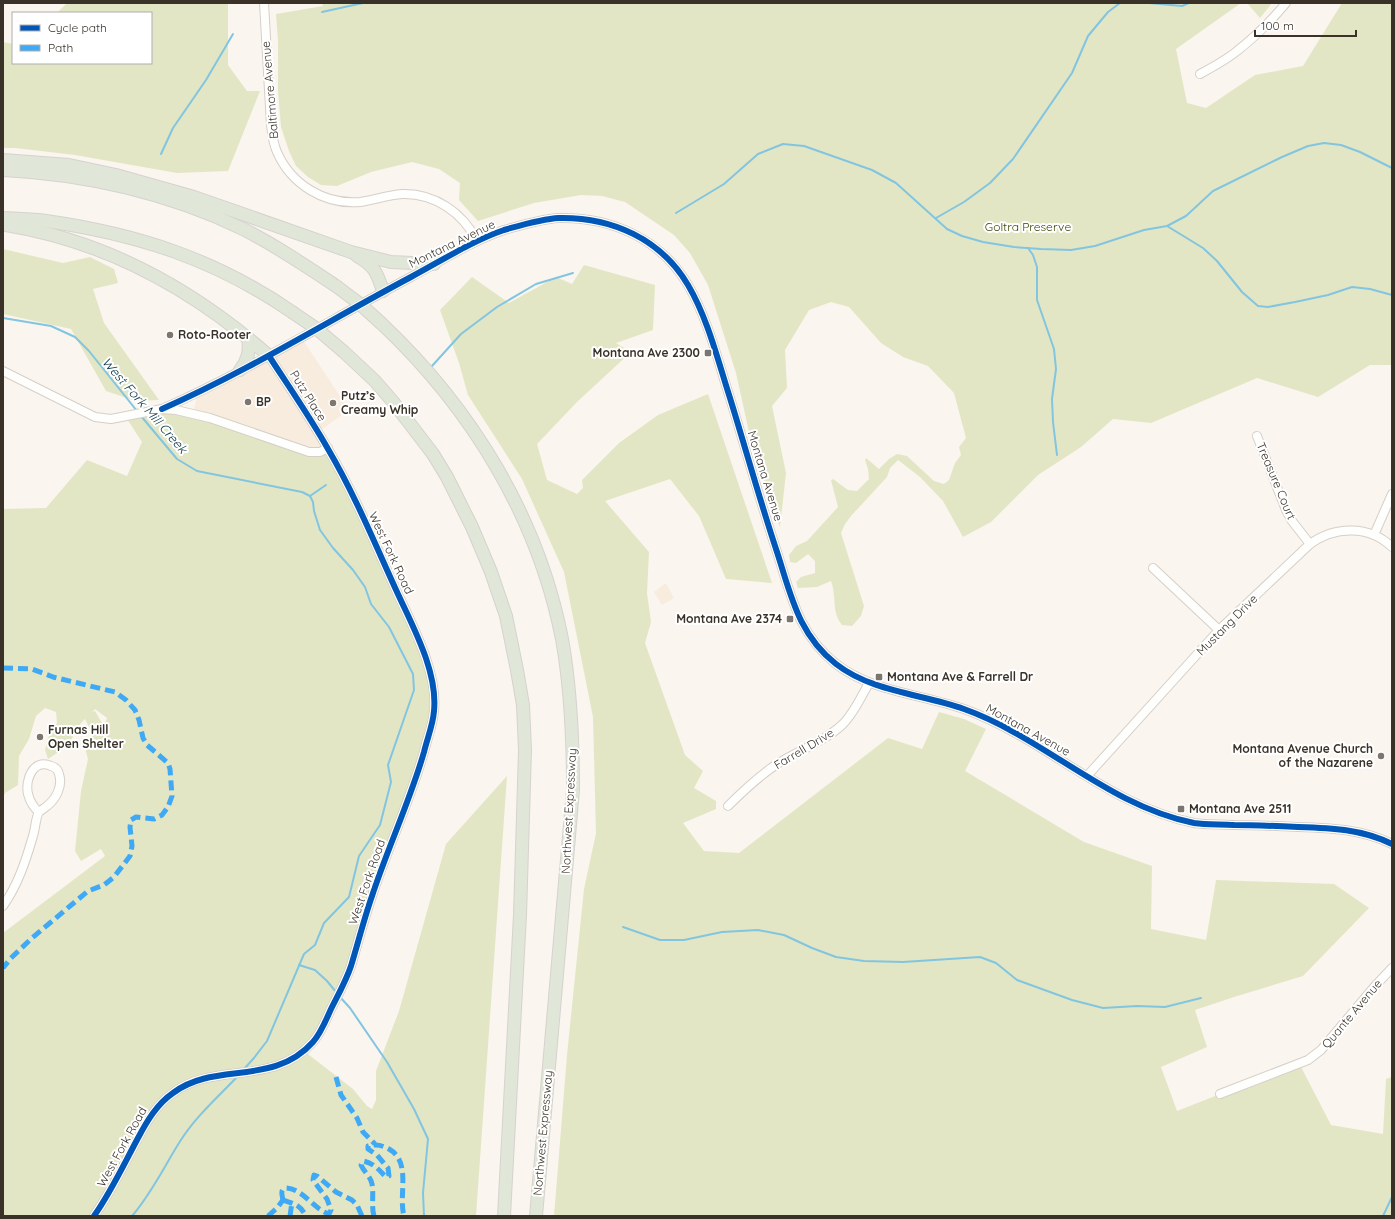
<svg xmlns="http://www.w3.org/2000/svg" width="1395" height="1219" font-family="Quicksand,sans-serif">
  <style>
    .built { fill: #f7ecde }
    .green { fill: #e3e6c4 }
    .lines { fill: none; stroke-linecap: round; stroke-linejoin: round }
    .stream { stroke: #82c5e0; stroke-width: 2 }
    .minor-casing { stroke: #d6cfc8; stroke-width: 10 }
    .highway-casing { stroke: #d6d2ce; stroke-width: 14 }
    .minor { stroke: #fefefd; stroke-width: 8 }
    .highway { stroke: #e0e6d8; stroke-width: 12 }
    .highway-bridge-casing { stroke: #d6d2ce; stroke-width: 14; stroke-linecap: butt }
    .highway-bridge { stroke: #e0e6d8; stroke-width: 12 }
    .quiet { stroke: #3fa9f5; stroke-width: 5; stroke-dasharray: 10 5; stroke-linecap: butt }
    .cycleway-casing { stroke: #fff; stroke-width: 8 }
    .cycleway { stroke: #0057b8; stroke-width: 6 }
    .poi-dot { fill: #7d766e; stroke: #fff; stroke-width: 1.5 }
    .labels { text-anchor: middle; stroke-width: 4; stroke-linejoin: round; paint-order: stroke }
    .street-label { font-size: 12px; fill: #3a3228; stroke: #fff }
    .park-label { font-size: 12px; fill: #3a4100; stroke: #fff }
    .poi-label { font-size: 12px; font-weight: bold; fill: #3a3228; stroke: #fff; text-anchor: start }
    .water-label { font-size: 13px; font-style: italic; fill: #0a3748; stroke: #fff }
  </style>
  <rect width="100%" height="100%" fill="#faf5ef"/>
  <g class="built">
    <path d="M301,337L349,410L318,432L328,448L320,452L193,413L198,393Z"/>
    <path d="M666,583L674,598L662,605L654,592Z"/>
  </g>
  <g class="green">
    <path d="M67,3H228V65L247,91H260L228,171L177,173L75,155L15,148H3V42L13,44V63H151V13H57Z"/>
    <path d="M322,3H1241L1176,49L1187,103L1206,108L1255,75L1303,66L1342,3H1392V365H1370L1318,397L1257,378L1151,423L1113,419L1081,447L1038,475L991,522L963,537L943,501L920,477L898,460L890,468L887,477L851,516L845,524L841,533L864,606L861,616L852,626L842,625C831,611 837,597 831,581L817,587L798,588L796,582L801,577L815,573V561L808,554L796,563L790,562L789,555L796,546L807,541L838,507L831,480L833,479L848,490L857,491L869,479L868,469L865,460L866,458L879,469L889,459L897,454L907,456L934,481L944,484L949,480L955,463L961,455L959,447L966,438L954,393L928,366L903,357L881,343L849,307L831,302L809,310L785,350L787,388L772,406L786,473L780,527L751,441L736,373L708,285L690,253L674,235L625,202L602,196L581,195L534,203L478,221L459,200L460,183L439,169L412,162L371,172L337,186L321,185L308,177L296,166L289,151L281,127L278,90V41L276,14L323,6Z"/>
    <path d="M1247,3H1272L1260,18Z"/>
    <path d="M3,249L63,263L90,257L114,269L118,283L93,289L104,323L159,400L136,401L106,391L71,329L3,314Z"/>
    <path d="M584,265L655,285L653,330L616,343L631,352L578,401L537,444L547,480L577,494L583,488L582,480L619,443L658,415L708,394L772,583L726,579L699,516L670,479L605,501L649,552L647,593L651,622L645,643L685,755L703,771L694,788L716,801V809L683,823L704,851L739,853L888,738L922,749L939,712L964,719L986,729L965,771L1084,842L1152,866L1151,929L1206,940L1216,880L1334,884L1369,908L1303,976L1234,997L1195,1010L1207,1047L1161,1067L1177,1111L1299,1063L1331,1125L1383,1134L1386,1079L1392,1077V1216H554L567,1055L584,889L596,833L593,717L564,572L522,479L468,395L459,363L440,310L472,277L509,303L556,277L572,284Z"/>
    <path d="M176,410L309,452L328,448L431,672L435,709L353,956L321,1031L304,1051L353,1089L367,1106L372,1109L376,1100V1071L399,1011L446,844L507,776L476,1216H3V933L105,856L101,849L81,861L75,851L81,791L88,759L83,741L103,728L107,718L95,709L92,712L95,711L102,723L90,729L85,719C78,725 75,733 71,740C65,748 56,754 48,759L45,750L48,738L57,723L56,712L45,708L36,716L29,739L19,756L18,785L5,793L3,798V509L46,508L87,460L127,476L142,442L125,416Z"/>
  </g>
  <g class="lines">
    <g class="stream">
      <path d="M1149,3L1182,6L1189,3"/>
      <path d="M322,12L363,3"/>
      <path d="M161,154L173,128L206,80L233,34"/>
      <path d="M676,213L724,184L758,154L783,144L804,146L872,170L896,183L947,229L962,236L983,242L1014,247L1041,249L1071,250L1095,246L1144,230L1167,226L1186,216L1213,191L1282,157L1308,146L1324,143L1341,145L1360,152L1392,168"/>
      <path d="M936,218L964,202L990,183L1013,159L1072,73L1088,36L1108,12L1120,3"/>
      <path d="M1167,226L1203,248L1217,261L1242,292L1258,306L1268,307L1295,302L1328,295L1352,287L1370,289L1392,295"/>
      <path d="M1028,248L1033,255L1037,267V300L1054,349L1056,369L1052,399L1053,422L1057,455"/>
      <path d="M3,318L51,326L75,337L89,351L137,411"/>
      <path d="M432,366L461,334L497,307L536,284L573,273"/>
      <path d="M141,416L177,459L197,471L302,492L310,496L313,502L314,511L320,530L333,548L353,570L365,587L371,604L389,627L413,674L414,690L388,765L391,782L380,825L359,856L349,897L324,923L315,945L304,954L267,1041L254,1058L244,1069"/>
      <path d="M310,496L326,485"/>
      <path d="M623,927L660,940H684L722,932L758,930L784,935L812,948L836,957L864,961L903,962L980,957L996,963L1017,980L1072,1000L1103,1008L1137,1006L1165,1007L1201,998"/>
      <path d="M299,965L315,970L327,981L336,992"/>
      <path d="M340,997L350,1008L387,1062L414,1109L428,1139L423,1193L424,1216"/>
      <path d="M132,1216C151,1194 164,1167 179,1143C195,1117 218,1097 238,1076"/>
      <path d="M1383,1216L1392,1197"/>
    </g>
    <defs>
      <g id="minor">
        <path d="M264,3L271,125C272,134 273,143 277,152C291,184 324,205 360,202C374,200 388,195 402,194C435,193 463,213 477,241"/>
        <path d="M1200,74C1213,67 1226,60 1237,51C1255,37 1271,21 1286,3"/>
        <path d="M3,371L95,417L111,419L162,409L176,410L210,418L309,452H320L328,448"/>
        <path d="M162,409C248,371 328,321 411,277C441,261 472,241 504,230C522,225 541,219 559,218C612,217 661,239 688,285C708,319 718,361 730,398C746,450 760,501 777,552C791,595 798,634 836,664C872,692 922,694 964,709C1045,738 1108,806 1194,823C1207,825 1221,824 1234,825C1255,825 1277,826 1298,827C1331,828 1362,829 1392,844"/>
        <path d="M1257,436L1286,510L1292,521L1310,544"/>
        <path d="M1374,535L1392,494"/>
        <path d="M1153,568L1219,630"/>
        <path d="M1087,776L1219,630L1310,544C1335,526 1369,525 1392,547"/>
        <path d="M728,806C743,791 759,776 777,764C798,751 825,741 843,724C854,713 861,697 869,683"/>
        <path d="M3,906C18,885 26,860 33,836C35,830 36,816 39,812C41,810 45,808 47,806C56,799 63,786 59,774C58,770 55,767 51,766C33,758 25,780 28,794C30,802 33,807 39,812"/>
        <path d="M1220,1094L1308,1060L1321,1050L1375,986L1392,968"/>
        <path d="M94,1216C111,1192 124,1164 138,1138C147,1121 157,1104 173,1093C215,1061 273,1087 313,1042C321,1033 326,1020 331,1009C338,995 346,981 351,966C358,943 364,919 372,896C388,847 410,801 424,752C427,739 433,725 434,711C438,672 413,627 397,592C375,544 355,495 328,449C310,417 289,387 269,356"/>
      </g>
      <g id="highway">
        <path d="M3,160L69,165L116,175L194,197L351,252L391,262L434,264"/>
        <path d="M3,170C85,174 169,193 243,229C275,245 306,266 336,286"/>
        <path d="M3,218C17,219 32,219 46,221C137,234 215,259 292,312"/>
        <path d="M6,225C105,241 194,290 269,356"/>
        <path d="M357,256C375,266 377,273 383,291"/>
        <path d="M382,324C472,409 538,517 562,639C571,689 573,739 573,790L536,1216"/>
        <path d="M344,352L375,381L394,403L433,454L447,477L472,527L491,572L506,616L517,670L523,705L525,750L520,915L504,1216"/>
        <path d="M240,370C248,360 250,351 248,338"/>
      </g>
    </defs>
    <use href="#minor" class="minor-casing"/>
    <use href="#highway" class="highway-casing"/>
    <use href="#minor" class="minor"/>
    <use href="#highway" class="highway"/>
    <defs>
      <g id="highway-bridge">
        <path d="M336,286L360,304L382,324"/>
        <path d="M292,312L317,329L344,352"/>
      </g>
    </defs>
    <use href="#highway-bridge" class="highway-bridge-casing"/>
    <use href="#highway-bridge" class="highway-bridge"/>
    <g class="quiet">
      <path d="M3,668L32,669L53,677L115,692L126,700L135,710L139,720L143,738L147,745L168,763L170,769L172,796L168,807L162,815L154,819L136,817L131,820L130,827L132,846L130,856L114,877L104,885L88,891L32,938L11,958L3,968"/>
      <path d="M336,1077L341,1095L357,1118L363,1132L375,1144"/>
      <path d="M283,1200C282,1195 280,1190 285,1188C303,1188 313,1209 329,1214L331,1210L327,1199L313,1180L314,1175L317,1176L336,1192L352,1200L357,1205L362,1216"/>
      <path d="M283,1200C295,1204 300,1205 306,1216"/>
      <path d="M268,1216L277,1208L283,1200"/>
      <path d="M290,1216L292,1202"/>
      <path d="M374,1216C371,1206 374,1195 372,1184C371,1177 364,1172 361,1165L363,1161C374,1163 379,1170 386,1177L389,1176L388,1168L377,1155L368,1149V1146C377,1144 381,1145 389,1149C412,1162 398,1195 404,1216"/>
    </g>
    <defs>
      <g id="cycleway">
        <path d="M162,409C248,371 328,321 411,277C441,261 472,241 504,230C522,225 541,219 559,218C612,217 661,239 688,285C708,319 718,361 730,398C746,450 760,501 777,552C791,595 798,634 836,664C872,692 922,694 964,709C1045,738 1108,806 1194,823C1207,825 1221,824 1234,825C1255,825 1277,826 1298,827C1331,828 1362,829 1392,844"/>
        <path d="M94,1216C111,1192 124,1164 138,1138C147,1121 157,1104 173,1093C215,1061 273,1087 313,1042C321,1033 326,1020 331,1009C338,995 346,981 351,966C358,943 364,919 372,896C388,847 410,801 424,752C427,739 433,725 434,711C438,672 413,627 397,592C375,544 355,495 328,449C310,417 289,387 269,356"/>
      </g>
    </defs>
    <use href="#cycleway" class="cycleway-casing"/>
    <use href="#cycleway" class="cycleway"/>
  </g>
  <g class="poi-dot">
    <circle cx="170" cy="335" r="4"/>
    <rect x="704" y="349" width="8" height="8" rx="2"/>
    <circle cx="248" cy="402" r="4"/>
    <circle cx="333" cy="403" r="4"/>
    <rect x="786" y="615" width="8" height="8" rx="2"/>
    <rect x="875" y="673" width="8" height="8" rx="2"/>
    <circle cx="40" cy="737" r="4"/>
    <circle cx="1381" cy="756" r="4"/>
    <rect x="1177" y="805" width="8" height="8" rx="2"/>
  </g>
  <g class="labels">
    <g class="street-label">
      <text transform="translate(270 90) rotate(-95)" y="4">Baltimore Avenue</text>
      <text transform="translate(452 244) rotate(-26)" y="4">Montana Avenue</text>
      <text transform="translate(308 396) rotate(58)" y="4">Putz Place</text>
      <text transform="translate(765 476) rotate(73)" y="4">Montana Avenue</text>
      <text transform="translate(1276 481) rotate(67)" y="4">Treasure Court</text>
      <text transform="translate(391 553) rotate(65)" y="4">West Fork Road</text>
      <text transform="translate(1227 625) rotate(-45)" y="4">Mustang Drive</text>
      <text transform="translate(1028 730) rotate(29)" y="4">Montana Avenue</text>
      <text transform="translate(804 749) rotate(-31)" y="4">Farrell Drive</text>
      <text transform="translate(569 811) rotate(-87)" y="4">Northwest Expressway</text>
      <text transform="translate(367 882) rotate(-71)" y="4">West Fork Road</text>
      <text transform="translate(1352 1014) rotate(-50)" y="4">Quante Avenue</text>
      <text transform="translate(543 1133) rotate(-85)" y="4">Northwest Expressway</text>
      <text transform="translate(122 1147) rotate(-61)" y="4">West Fork Road</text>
    </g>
    <g class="park-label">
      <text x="1028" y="231">Goltra Preserve</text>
    </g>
    <g class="poi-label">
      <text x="178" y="339">Roto-Rooter</text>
      <text x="700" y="357" text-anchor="end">Montana Ave 2300</text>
      <text x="341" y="400">Putz’s<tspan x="341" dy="14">Creamy Whip</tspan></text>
      <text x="256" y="406">BP</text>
      <text x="782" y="623" text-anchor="end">Montana Ave 2374</text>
      <text x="887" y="681">Montana Ave &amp; Farrell Dr</text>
      <text x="48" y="734">Furnas Hill<tspan x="48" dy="14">Open Shelter</tspan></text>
      <text x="1373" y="753" text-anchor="end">Montana Avenue Church<tspan x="1373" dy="14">of the Nazarene</tspan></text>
      <text x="1189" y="813">Montana Ave 2511</text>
    </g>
    <g class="water-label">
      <text transform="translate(145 405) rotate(49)" y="5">West Fork Mill Creek</text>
    </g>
  </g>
  <rect width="1395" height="1219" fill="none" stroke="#3a3228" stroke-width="8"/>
  <rect x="12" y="12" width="140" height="52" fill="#ffffff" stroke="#b0ada9"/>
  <rect x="20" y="25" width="20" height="6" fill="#0057b8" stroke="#b0ada9"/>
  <text x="48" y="32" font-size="12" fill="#3a3228">Cycle path</text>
  <rect x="20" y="45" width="20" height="6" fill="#3fa9f5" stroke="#b0ada9"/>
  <text x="48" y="52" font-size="12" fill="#3a3228">Path</text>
  <path d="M1255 30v6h101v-6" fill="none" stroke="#3a3228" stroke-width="2"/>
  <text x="1261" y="30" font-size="12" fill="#3a3228" stroke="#ffffff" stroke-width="3" paint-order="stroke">100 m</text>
</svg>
